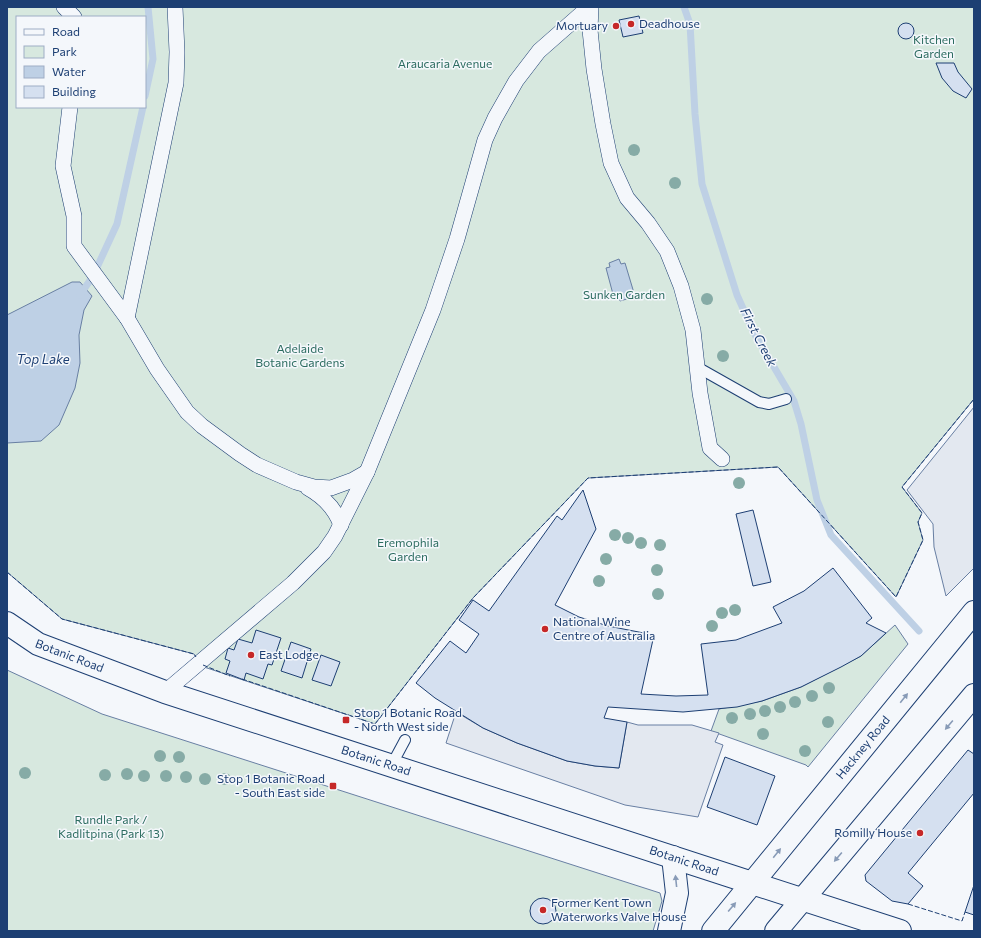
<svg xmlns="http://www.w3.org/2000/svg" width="981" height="938" font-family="Commissioner,sans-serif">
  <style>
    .green { fill: #d7e8df; stroke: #687fa3; fill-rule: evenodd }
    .parking { fill: #e3e8f0; stroke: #687fa3 }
    .water { fill: #bed0e5; stroke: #687fa3 }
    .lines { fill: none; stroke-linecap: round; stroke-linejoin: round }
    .stream { stroke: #bed0e5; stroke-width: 7 }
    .building { fill: #d5e0f0; stroke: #1d3f73 }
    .service-casing { stroke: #1d3f73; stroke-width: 12 }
    .pedestrian-casing { stroke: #1d3f73; stroke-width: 16 }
    .secondary-casing { stroke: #1d3f73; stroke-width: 24 }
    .primary-casing { stroke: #1d3f73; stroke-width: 24 }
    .trunk-casing { stroke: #1d3f73; stroke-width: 24 }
    .service { stroke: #f4f7fb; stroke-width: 10 }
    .pedestrian { stroke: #f4f7fb; stroke-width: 15 }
    .secondary { stroke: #f4f7fb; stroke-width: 22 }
    .primary { stroke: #f4f7fb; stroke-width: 22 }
    .trunk { stroke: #f4f7fb; stroke-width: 22 }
    .fence { stroke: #1d3f73; stroke-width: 1; stroke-dasharray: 5 2; stroke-linecap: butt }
    .tree { fill: #86aba6 }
    .oneway { fill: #889bb7 }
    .poi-dot { fill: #c62828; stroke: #f4f7fb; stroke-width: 1.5 }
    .labels { text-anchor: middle; stroke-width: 3; stroke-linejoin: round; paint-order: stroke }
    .poi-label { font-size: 12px; fill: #1d3f73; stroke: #f4f7fb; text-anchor: start }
    .park-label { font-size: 12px; fill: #2c6c60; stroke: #f4f7fb }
    .street-label { font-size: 12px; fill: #1d3f73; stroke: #f4f7fb }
    .water-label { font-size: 13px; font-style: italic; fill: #1d3f73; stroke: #f4f7fb }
  </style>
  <rect width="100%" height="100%" fill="#f4f7fb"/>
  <g class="green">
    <path d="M7,7H974V399L902,487L922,513L918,522L923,540L896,597L778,467L588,478L473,598L375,724L204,667L194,654L62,619L7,572ZM17,17H145V107H17Z"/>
    <path d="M895,625L908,644L808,767L806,765L711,731L719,709L762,701L801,687L861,656Z"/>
    <path d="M7,670L102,714L660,893L662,901L653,931H7Z"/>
  </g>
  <g class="parking">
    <path d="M974,407V568L946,596L934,547L933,524L907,490Z"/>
    <path d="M456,712L483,728L517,743L567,761L595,766L619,768L627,722L638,725H692L719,733L715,742L723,745L698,817L625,805L446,743Z"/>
  </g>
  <g class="water">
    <path d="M619,259L621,264L625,263L634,293L629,295L630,298L620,301L619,297L614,298L606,268L610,267L609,263Z"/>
    <path d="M72,282H80L92,296L84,310L79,335L80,363L75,388L59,425L41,441L7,443V315Z"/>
  </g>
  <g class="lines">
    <g class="stream">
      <path d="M684,7L690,24L695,114L702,184L737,295L754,333L794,401L801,424L817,500L831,535L919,631"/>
      <path d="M145,96L153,59L148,7"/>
      <path d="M80,295L93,276L117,224L143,107"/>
    </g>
  </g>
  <g class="building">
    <path d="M639,16L643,33L623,37L619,20Z"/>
    <circle cx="906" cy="31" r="8"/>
    <path d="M936,63H954L958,72L972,89L966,98L953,91L942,78Z"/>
    <path d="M583,490L596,529L555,605L579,617L608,626L654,635L641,694L676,696L708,695L701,644L736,640L782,623L773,607L804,591L833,568L872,618L866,623L886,633L861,656L841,667L801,687L762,701L737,707L683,712L608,707L604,718L627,722L619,768L595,766L567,761L517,743L483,728L435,698L416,683L450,641L466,653L479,634L459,620L473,600L489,611L557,516L562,520Z"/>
    <path d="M753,510L771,582L753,586L736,514Z"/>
    <path d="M256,630L281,638L272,665L268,664L263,679L246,673L244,680L226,673L230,661L225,659L228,648L234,650L238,639L252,643Z"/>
    <path d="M291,642L311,649L302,678L281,671Z"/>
    <path d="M321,655L340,662L331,686L312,680Z"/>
    <path d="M968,750L974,754V793L908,873L923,886L908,904L892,901L866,881L865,875Z"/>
    <path d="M725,757L775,776L757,825L707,807Z"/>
    <path d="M974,885V915L965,912Z"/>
    <circle cx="543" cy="911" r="13"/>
  </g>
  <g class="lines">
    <defs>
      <g id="service">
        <path d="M697,367L759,402L769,404L786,399"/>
        <path d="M391,766L405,740"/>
      </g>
      <g id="pedestrian">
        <path d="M64,7L74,17"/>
        <path d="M591,7L590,30L594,69L603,124L611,163L627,198L648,223L667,251L681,286L693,330L700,393L710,448L722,459"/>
        <path d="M70,107L63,166L74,216V246L127,318L157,369L187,412L202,426L240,454L257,465L296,482L314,487L331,488L353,480L367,472"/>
        <path d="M127,318L176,83L177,52L175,7"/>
        <path d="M308,488C324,497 335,508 341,525"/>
        <path d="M165,692L293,583L324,552L335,536L367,472L433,310L457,239L485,140L495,118L516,81L539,51L589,7"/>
      </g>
      <g id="secondary">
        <path id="s1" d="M7,623L38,644L165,692L752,883"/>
      </g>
      <path id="primary" d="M752,883L900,931"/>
      <g id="trunk">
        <path d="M669,931L677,893L673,857"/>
        <path id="s2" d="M713,931L974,612"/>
        <path d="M776,931L974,695"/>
      </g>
    </defs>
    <use href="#service" class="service-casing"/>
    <use href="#pedestrian" class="pedestrian-casing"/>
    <use href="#secondary" class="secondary-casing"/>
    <use href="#primary" class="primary-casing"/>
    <use href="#trunk" class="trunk-casing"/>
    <use href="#service" class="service"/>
    <use href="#pedestrian" class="pedestrian"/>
    <use href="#secondary" class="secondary"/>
    <use href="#primary" class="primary"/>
    <use href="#trunk" class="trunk"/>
    <g class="fence">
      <path d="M7,572L62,619L194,654L196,657"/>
      <path d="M203,665L230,676"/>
      <path d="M242,679L375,724L473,598L588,478L778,467L896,597L923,540L918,522L922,513L902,487L974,399"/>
      <path d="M908,904L962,921L965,912"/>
    </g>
  </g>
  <g class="tree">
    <circle cx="634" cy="150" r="6"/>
    <circle cx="675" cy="183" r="6"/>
    <circle cx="707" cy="299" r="6"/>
    <circle cx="723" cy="356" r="6"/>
    <circle cx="739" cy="483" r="6"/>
    <circle cx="615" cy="535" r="6"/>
    <circle cx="628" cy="538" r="6"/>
    <circle cx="641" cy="543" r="6"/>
    <circle cx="660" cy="545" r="6"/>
    <circle cx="606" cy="559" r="6"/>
    <circle cx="657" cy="570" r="6"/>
    <circle cx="599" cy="581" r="6"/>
    <circle cx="658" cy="594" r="6"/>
    <circle cx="735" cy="610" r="6"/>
    <circle cx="722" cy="613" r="6"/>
    <circle cx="712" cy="626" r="6"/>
    <circle cx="829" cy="688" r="6"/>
    <circle cx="812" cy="696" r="6"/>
    <circle cx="795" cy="702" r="6"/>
    <circle cx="780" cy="707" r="6"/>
    <circle cx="765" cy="711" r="6"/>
    <circle cx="750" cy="714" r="6"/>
    <circle cx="732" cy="718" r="6"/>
    <circle cx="828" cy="722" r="6"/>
    <circle cx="763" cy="734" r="6"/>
    <circle cx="805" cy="751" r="6"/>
    <circle cx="160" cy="756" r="6"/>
    <circle cx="179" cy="757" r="6"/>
    <circle cx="25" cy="773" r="6"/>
    <circle cx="127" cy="774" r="6"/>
    <circle cx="105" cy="775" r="6"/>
    <circle cx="144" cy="776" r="6"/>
    <circle cx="166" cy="776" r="6"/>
    <circle cx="186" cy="777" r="6"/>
    <circle cx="205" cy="779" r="6"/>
    <circle cx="225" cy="779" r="6"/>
  </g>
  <defs><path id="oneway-solid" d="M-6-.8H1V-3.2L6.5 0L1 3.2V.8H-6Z"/></defs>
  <g class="oneway">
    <use href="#oneway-solid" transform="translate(904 698) rotate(-51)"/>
    <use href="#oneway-solid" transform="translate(949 725) rotate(130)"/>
    <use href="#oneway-solid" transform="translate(777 853) rotate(-51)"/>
    <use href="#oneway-solid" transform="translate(838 857) rotate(130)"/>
    <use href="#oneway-solid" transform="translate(676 881) rotate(-96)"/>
    <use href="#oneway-solid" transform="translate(732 907) rotate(-50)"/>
  </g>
  <g class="poi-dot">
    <circle cx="631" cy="24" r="4"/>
    <circle cx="616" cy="26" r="4"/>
    <circle cx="545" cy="629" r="4"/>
    <circle cx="251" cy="655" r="4"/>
    <rect x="342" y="716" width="8" height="8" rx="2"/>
    <rect x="329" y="782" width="8" height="8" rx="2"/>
    <circle cx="920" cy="833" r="4"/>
    <circle cx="543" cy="910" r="4"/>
  </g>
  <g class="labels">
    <g class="poi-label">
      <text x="639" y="28">Deadhouse</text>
      <text x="608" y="30" text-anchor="end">Mortuary</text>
      <text x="553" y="626">National Wine<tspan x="553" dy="14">Centre of Australia</tspan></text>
      <text x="259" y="659">East Lodge</text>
      <text x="354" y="717">Stop 1 Botanic Road<tspan x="354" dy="14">- North West side</tspan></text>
      <text x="325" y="783" text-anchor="end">Stop 1 Botanic Road<tspan x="325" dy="14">- South East side</tspan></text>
      <text x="912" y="837" text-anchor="end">Romilly House</text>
      <text x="551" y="907">Former Kent Town<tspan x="551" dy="14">Waterworks Valve House</tspan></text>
    </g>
    <g class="park-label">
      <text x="934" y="44">Kitchen<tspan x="934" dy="14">Garden</tspan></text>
      <text x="445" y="68">Araucaria Avenue</text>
      <text x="624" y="299">Sunken Garden</text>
      <text x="300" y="353">Adelaide<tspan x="300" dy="14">Botanic Gardens</tspan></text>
      <text x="408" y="547">Eremophila<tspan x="408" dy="14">Garden</tspan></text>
      <text x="111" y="824">Rundle Park /<tspan x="111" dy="14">Kadlitpina (Park 13)</tspan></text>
    </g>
    <g class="street-label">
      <text dy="4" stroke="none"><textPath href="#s1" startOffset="71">Botanic Road</textPath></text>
      <text dy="4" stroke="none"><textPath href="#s2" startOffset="237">Hackney Road</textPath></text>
      <text dy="4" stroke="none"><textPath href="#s1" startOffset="395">Botanic Road</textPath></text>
      <text dy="4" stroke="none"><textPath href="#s1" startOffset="719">Botanic Road</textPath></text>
    </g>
    <g class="water-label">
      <text transform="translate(759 337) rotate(63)" y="5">First Creek</text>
      <text x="43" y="364">Top Lake</text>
    </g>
  </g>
  <rect width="981" height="938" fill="none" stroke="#1d3f73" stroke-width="16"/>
  <rect x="16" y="16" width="130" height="92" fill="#f4f7fb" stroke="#9eadc5"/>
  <rect x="24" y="29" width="20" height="6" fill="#f4f7fb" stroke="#9eadc5"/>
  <text x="52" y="36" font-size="12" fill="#1d3f73">Road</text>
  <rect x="24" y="46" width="20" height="12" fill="#d7e8df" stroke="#9eadc5"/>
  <text x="52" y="56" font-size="12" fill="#1d3f73">Park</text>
  <rect x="24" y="66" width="20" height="12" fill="#bed0e5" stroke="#9eadc5"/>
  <text x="52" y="76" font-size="12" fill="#1d3f73">Water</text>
  <rect x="24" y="86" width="20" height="12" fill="#d5e0f0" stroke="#9eadc5"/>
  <text x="52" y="96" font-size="12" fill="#1d3f73">Building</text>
</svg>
